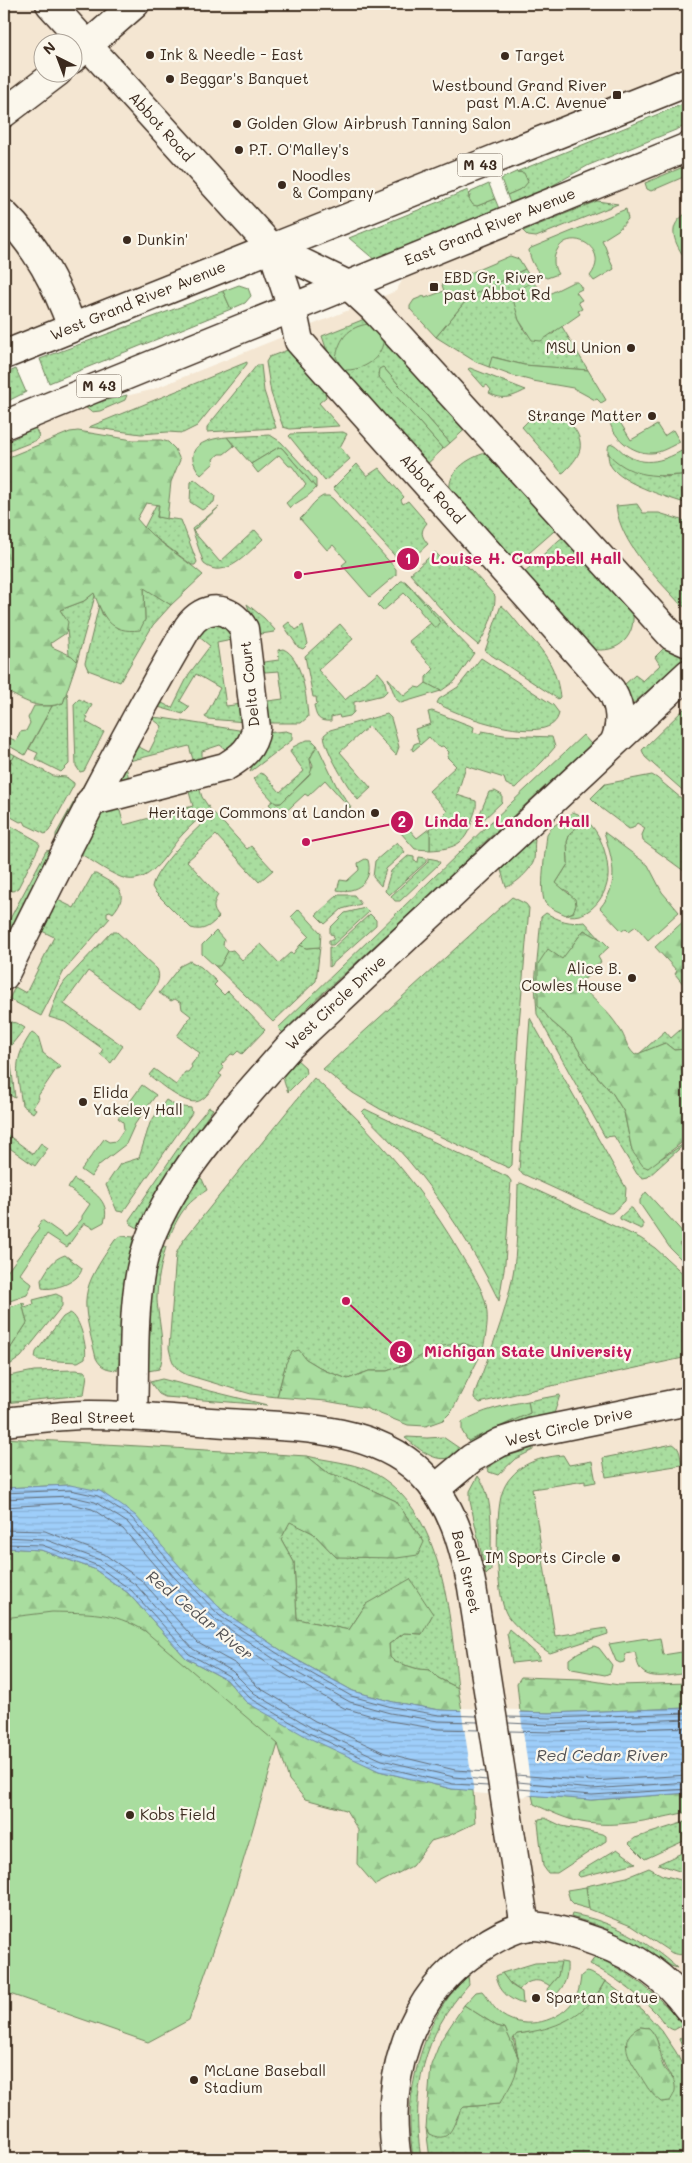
<svg xmlns="http://www.w3.org/2000/svg" width="692" height="2163" font-family="Mali,sans-serif">
  <style>
    .built { fill: #f4e6d2; fill-rule: evenodd }
    .grass { fill: url(#grass-dots); stroke: #72845e; fill-rule: evenodd }
    .forest { fill: url(#forest-firs); stroke: #72845e }
    .garden { fill: #a9dd9f; stroke: #72845e }
    .water { fill: url(#water-rules); stroke: #768ca2 }
    .pier { fill: #fbf7ec }
    .lines { fill: none; stroke-linecap: round; stroke-linejoin: round }
    .shore { stroke: #636c76; stroke-width: 1 }
    .minor-casing { stroke: #3b2a1e; stroke-width: 31 }
    .major-casing { stroke: #3b2a1e; stroke-width: 31 }
    .minor { stroke: #fbf7ec; stroke-width: 28 }
    .major { stroke: #fbf7ec; stroke-width: 28 }
    .poi-dot { fill: #3b2a1e; stroke: #fbf7ec; stroke-width: 2 }
    .labels { text-anchor: middle; stroke-width: 4.5; stroke-linejoin: round; paint-order: stroke }
    .shield { fill: #fbf7ec; stroke: #75685c; stroke-width: 1 }
    .shield-label { font-size: 14px; font-weight: bold; fill: #3b2a1e }
    .poi-label { font-size: 15px; fill: #3b2a1e; stroke: #fbf7ec; text-anchor: start }
    .street-label { font-size: 15px; fill: #3b2a1e; stroke: #fbf7ec }
    .water-label { font-size: 16px; font-style: italic; fill: #545355; stroke: #fbf7ec }
    .leader { fill: none; stroke: #c2185b; stroke-width: 2 }
    .callout-dot { fill: #c2185b; stroke: #fbf7ec; stroke-width: 2 }
    .mark-label { font-size: 15px; text-anchor: middle; font-weight: bold; fill: #fff }
    .callout-label { font-size: 16px; text-anchor: middle; font-weight: bold; fill: #c2185b; stroke: #fbf7ec; stroke-width: 4.5; stroke-linejoin: round; paint-order: stroke }
  </style>
  <defs>
    <pattern id="grass-dots" width="8" height="8" patternUnits="userSpaceOnUse" patternTransform="scale(1.25)"><rect width="8" height="8" fill="#a9dd9f"/><path d="M2 2h.1M6 6h.1" fill="none" stroke="#92be88" stroke-width="1.8" stroke-linecap="round"/></pattern>
    <pattern id="forest-firs" width="22" height="20" patternUnits="userSpaceOnUse" patternTransform="scale(1.25)"><rect width="22" height="20" fill="#a9dd9f"/><path d="M5 1l3.5 6h-7zM16 11l3.5 6h-7z" fill="#92be88"/></pattern>
    <pattern id="water-rules" width="6" height="5" patternUnits="userSpaceOnUse" patternTransform="scale(1.25)"><rect width="6" height="5" fill="#9ecefa"/><path d="M0 2.5h6" fill="none" stroke="#89b1d6"/></pattern>
  </defs>
  <rect width="100%" height="100%" fill="#fbf7ec"/>
  <filter id="ink" filterUnits="userSpaceOnUse"><feTurbulence type="fractalNoise" baseFrequency=".02" numOctaves="2"/><feDisplacementMap in="SourceGraphic" scale="10" xChannelSelector="R" yChannelSelector="G"/><feConvolveMatrix kernelMatrix="1 2 1 2 8 2 1 2 1" color-interpolation-filters="sRGB"/></filter>
  <g filter="url(#ink)">
    <g class="built">
      <path d="M4,4H688V77L4,340ZM42,42H72V72H42Z"/>
      <path d="M688,162V2159H4V443L84,406L151,390L396,291L403,279L416,272Z"/>
    </g>
    <g class="grass">
      <path d="M688,102V125L589,165L532,197L511,206L507,195C515,191 526,189 528,179L521,172H516Z"/>
      <path d="M468,190L469,199L477,206L495,199L500,211L376,261L349,238Z"/>
      <path d="M597,201L618,204L536,237L528,236L523,231Z"/>
      <path d="M525,269L533,282L517,290L519,320L526,333L553,334L561,325L588,370L524,365L493,357L489,367L476,362L436,337L464,303L478,292Z"/>
      <path d="M223,291L231,309L49,383L40,359Z"/>
      <path d="M367,318L471,424L450,443L383,367L378,373L379,376L443,449L423,468L343,377L326,348L322,336Z"/>
      <path d="M293,348L322,381L326,397L319,403L339,426L290,429L283,427L271,393L266,362L269,357Z"/>
      <path d="M247,362V364L197,426L183,433L168,432L141,434L89,427Z"/>
      <path d="M257,365H261L264,391L276,428L207,432V427Z"/>
      <path d="M470,368L526,390C512,397 503,401 489,393L491,390L487,385L484,387L468,369Z"/>
      <path d="M16,369L26,392L4,403V374Z"/>
      <path d="M127,395L125,400L100,411L91,412L84,406Z"/>
      <path d="M546,413C563,414 583,430 580,449C578,458 570,466 564,472L562,473L522,427L529,420Z"/>
      <path d="M35,428L39,436L37,440L4,453V443Z"/>
      <path d="M343,432L347,434L340,447L350,459L325,481L289,436L291,434Z"/>
      <path d="M270,435L281,442L316,480V488L282,448L279,447L251,464L227,437Z"/>
      <path d="M490,452L561,525L513,567L450,490C447,470 473,455 490,452Z"/>
      <path d="M608,452L609,455L663,477L688,474V504C669,498 627,485 614,470C609,465 608,459 608,452Z"/>
      <path d="M357,464L367,476L379,468L404,497L401,500L403,504L408,501L427,523C420,531 421,536 428,544L404,566L333,488Z"/>
      <path d="M194,479L215,496L214,502L202,510L190,502L191,482Z"/>
      <path d="M637,504L643,513H659L688,522V608L681,605C656,577 621,545 616,506Z"/>
      <path d="M156,505H159L157,517L181,520L197,562L195,565H192L149,533L144,528Z"/>
      <path d="M219,507L193,531L220,562L255,530L263,539C249,552 225,581 204,564L192,529Z"/>
      <path d="M569,533L632,606C638,635 620,655 590,649L520,576L559,540Z"/>
      <path d="M435,552L443,560L447,562L458,556L495,596C496,610 486,634 478,645L457,627L410,574Z"/>
      <path d="M405,581L474,653L455,681L441,691L426,683V677L434,669L409,641L431,623L434,627L440,623Z"/>
      <path d="M144,587L171,605L153,625L120,682L88,670L85,663L99,605L103,616L145,620Z"/>
      <path d="M94,593L95,596L77,661L69,654C67,636 69,625 60,610L84,601Z"/>
      <path d="M247,604L264,618L275,630L274,632L261,634L257,632Z"/>
      <path d="M501,605C509,611 514,619 520,626C542,649 556,664 560,697L558,699L485,651Z"/>
      <path d="M212,621L233,629L232,640L217,643L226,706L242,704L246,722L208,719L205,717L220,688L196,674L180,701L190,707L183,714L151,705L158,701L172,708L189,674L210,646L198,636L197,632Z"/>
      <path d="M289,622L296,630L303,625L308,644L303,649L298,647L284,626Z"/>
      <path d="M340,624L353,639L318,670L345,700L378,672L384,679L387,691L383,695L354,702V712L350,716L340,718L339,715L331,717V721C318,722 316,717 314,705L317,704L316,697H313L305,656Z"/>
      <path d="M669,643L685,655L684,658L636,701L632,704L628,703L624,685L635,675L643,681L660,665L655,657Z"/>
      <path d="M283,649C302,656 307,699 308,717L301,723H266V703L268,701L283,699L279,671L265,672L260,665L264,662L279,660L278,650Z"/>
      <path d="M481,658L553,705L559,713C553,750 457,716 437,703L439,699L458,687Z"/>
      <path d="M67,693L68,699L69,764L61,772L35,759L38,753L29,749L52,706L63,703Z"/>
      <path d="M79,699L92,705L86,716L88,717L86,722L104,732L84,771L80,772L76,766L74,704Z"/>
      <path d="M688,705V795L645,757L642,750Z"/>
      <path d="M432,711L474,727L473,732L480,734L482,731L504,735L552,737L555,747L543,761L515,788L506,784L504,778L466,766L457,795L476,801C477,807 475,812 473,817C467,843 456,849 430,850V828L436,825V822L447,811L429,791L456,766L447,757L449,752L443,746L438,747L429,737L413,751L412,749L414,744L419,742L415,729L431,724L428,712Z"/>
      <path d="M387,714L391,718L399,747L396,755L369,726L340,752L371,788L358,800C348,788 325,750 324,735L330,730Z"/>
      <path d="M150,717L162,718L245,731L229,752L220,745L202,751V762L194,763L189,746L125,762L129,779L119,783L116,773L133,744L149,752L162,726Z"/>
      <path d="M116,727L56,840V834Z"/>
      <path d="M286,731L292,733V740L250,772L265,733Z"/>
      <path d="M307,740H312L317,745L310,759L312,772L281,803H275L253,779L260,773L265,775L280,792L304,771L290,752L293,747Z"/>
      <path d="M15,755L53,776L66,777L74,783V785L49,831L45,834L26,825L24,821L20,822L4,813L6,808L4,807V766L11,762Z"/>
      <path d="M652,775L657,778L688,804V874L643,841L642,835L645,828L637,823L633,828L629,829L601,808L591,798L605,784Z"/>
      <path d="M192,787H199L202,797L210,809C201,817 190,826 182,835C167,851 153,883 127,879C112,876 90,859 76,851L101,811L114,807L120,811L124,825L193,806L189,792Z"/>
      <path d="M495,791L502,795V802L483,820H480L478,818L489,792Z"/>
      <path d="M214,813L247,849L251,846L273,870L259,882L216,835L187,861L218,895C213,904 212,909 219,917C210,926 204,932 191,928L155,892L152,887C155,867 198,827 214,813Z"/>
      <path d="M586,820C600,832 607,853 608,871C610,893 590,921 566,915L574,912L569,892L557,886L556,883L568,864L567,842L570,833Z"/>
      <path d="M492,821L499,829L476,850L477,852L311,1004L283,1033L278,1028Z"/>
      <path d="M4,822L36,840L40,845L18,888L13,891L4,888Z"/>
      <path d="M533,838L535,839C534,846 535,853 534,860C532,869 514,886 506,887L501,870Z"/>
      <path d="M397,842L405,852L386,869L381,886L373,877L375,861Z"/>
      <path d="M51,850L54,852L4,953V930L46,851Z"/>
      <path d="M408,856L414,857V861L418,862L419,857L426,858V862L389,895L385,891L391,871Z"/>
      <path d="M428,858L438,860L440,863L400,901H395L391,896L428,862Z"/>
      <path d="M93,874H96C115,885 132,891 113,913L110,911L107,912V916L110,918L64,971L41,1016L9,999L15,987L26,993L54,937L40,930L52,897L74,908Z"/>
      <path d="M338,895H354L361,904L342,909L325,924L316,915Z"/>
      <path d="M512,897L526,904L529,908L518,1036L512,1165L509,1168L380,1109L353,1093L323,1069Z"/>
      <path d="M365,908L369,912L333,945H329V940H333L334,935L330,934V928L345,913Z"/>
      <path d="M546,913C560,921 569,924 585,922L600,939L584,930L562,960L548,950L551,1021L572,1039L588,1066L613,1094L624,1112L632,1151L662,1158L688,1141L648,1177L643,1178L637,1174L614,1136L605,1137L537,1014L535,984L541,917Z"/>
      <path d="M370,914L376,920V925L329,967V947L333,948Z"/>
      <path d="M111,932H117L157,969C164,983 147,997 139,1008L88,971L64,1004L123,1046L111,1063L100,1054L103,1049L65,1022L49,1017L58,992L65,981Z"/>
      <path d="M261,944L279,963L290,953L293,954L300,945L306,948L320,947L316,981L273,1022L215,966L220,965L228,951L233,950L242,960Z"/>
      <path d="M190,961L201,967L217,982L214,985L224,995L228,991L265,1030L242,1054L238,1051L234,1055L231,1054L221,1065L224,1068L219,1074L222,1076C215,1084 209,1095 201,1100C188,1109 159,1083 149,1075L154,1069L176,1085L185,1072H188L192,1067L191,1065L200,1053L177,1036L191,1016L182,1009L181,1003L175,999L171,1001L159,993L180,966Z"/>
      <path d="M530,1018L626,1188L625,1201L612,1213H608L523,1174L519,1171Z"/>
      <path d="M4,1021L17,1023L25,1028L4,1054Z"/>
      <path d="M688,1023V1051L687,1049L674,1050L665,1043L639,1054L665,1031L671,1038Z"/>
      <path d="M32,1032L38,1036L43,1053L61,1067L59,1069L57,1068L38,1096L39,1098L33,1107L36,1109L33,1113L22,1105C17,1071 12,1061 32,1032Z"/>
      <path d="M295,1058L305,1067L306,1074L288,1092C280,1074 283,1073 295,1058Z"/>
      <path d="M10,1063L11,1064L15,1098L4,1092V1067Z"/>
      <path d="M314,1078C374,1131 425,1191 464,1260C472,1273 483,1289 486,1305C489,1321 486,1334 483,1350L462,1343L387,1371H369L348,1379L326,1371L306,1359L286,1363L277,1397L251,1394L187,1375C174,1369 172,1362 169,1348L176,1254L182,1242Z"/>
      <path d="M166,1100L176,1106L191,1108L192,1113L125,1209L123,1212L117,1211L106,1185L120,1164L139,1158L150,1123Z"/>
      <path d="M209,1107L213,1109L160,1184L138,1228L131,1224L129,1220L194,1125Z"/>
      <path d="M365,1109L508,1177L511,1181L505,1263L499,1301C475,1251 443,1201 407,1159C393,1143 377,1128 362,1112Z"/>
      <path d="M4,1132L33,1154L41,1143L48,1148L35,1166L4,1144Z"/>
      <path d="M198,1177L202,1179L207,1190C185,1204 179,1214 169,1238L165,1236L186,1194Z"/>
      <path d="M521,1183L640,1238L655,1248L688,1278V1357L523,1392L480,1403L474,1398L475,1392C489,1355 504,1319 512,1280C518,1249 517,1216 518,1185Z"/>
      <path d="M630,1208H632L643,1224V1228L641,1229L620,1219V1217Z"/>
      <path d="M121,1236L134,1237C121,1277 122,1319 120,1361L117,1370C107,1369 101,1368 96,1358C81,1297 79,1292 115,1240Z"/>
      <path d="M162,1245L166,1247C161,1264 157,1282 157,1300C158,1318 167,1355 159,1369L148,1371L152,1288Z"/>
      <path d="M65,1255L82,1268C81,1281 54,1291 42,1288L41,1280C48,1269 52,1259 65,1255Z"/>
      <path d="M56,1294L62,1297V1306L21,1357L4,1369V1358L27,1323L22,1303H24L25,1307L34,1304L33,1300Z"/>
      <path d="M70,1313C80,1316 88,1350 85,1358L78,1362L37,1360L35,1358L36,1352L63,1317Z"/>
      <path d="M76,1370L84,1371L87,1375L84,1395L4,1403V1377L34,1371Z"/>
      <path d="M162,1379L267,1405L165,1397L159,1394L150,1382Z"/>
      <path d="M560,1395L553,1417L471,1444L468,1441L530,1413L528,1401Z"/>
      <path d="M407,1437L427,1438L443,1437L462,1450C458,1453 452,1458 448,1458C432,1462 416,1446 405,1438Z"/>
      <path d="M673,1444C681,1448 680,1457 682,1465L606,1477L603,1458Z"/>
      <path d="M533,1448V1450L515,1459L498,1475L489,1472L487,1468L505,1457Z"/>
      <path d="M563,1455L569,1465L592,1461L596,1482L585,1484V1481L532,1489L555,1636L607,1628L608,1634L550,1653C539,1647 513,1625 507,1615C495,1595 495,1515 502,1493C504,1487 507,1481 512,1476C525,1461 544,1457 563,1455Z"/>
      <path d="M307,1456C328,1461 350,1462 370,1471C444,1507 450,1617 458,1688L438,1678L430,1670L418,1669L395,1662L390,1657L389,1644L404,1633L422,1634L366,1604L349,1630L297,1619L294,1562L281,1539L290,1521L313,1533L336,1557L424,1542L396,1501L348,1479L328,1473Z"/>
      <path d="M478,1476C496,1498 490,1542 491,1570L486,1575L470,1501V1491Z"/>
      <path d="M509,1629L539,1656L540,1660L512,1663L507,1633Z"/>
      <path d="M545,1818L562,1826L603,1834L606,1836V1841L557,1873H548L543,1866L538,1823L539,1819Z"/>
      <path d="M688,1821V1839L645,1859L629,1843L635,1838Z"/>
      <path d="M617,1849L636,1863L580,1877L578,1875L579,1872Z"/>
      <path d="M688,1850V1874L658,1864Z"/>
      <path d="M649,1868L662,1875L688,1882V1951C683,1956 678,1955 672,1953L631,1926L589,1909L586,1886L627,1877Z"/>
      <path d="M572,1914C612,1921 647,1941 677,1968L671,1966C640,1943 608,1927 571,1917Z"/>
      <path d="M595,1957C631,1972 659,1995 683,2025L674,2030C666,2028 662,2020 657,2014C637,1993 616,1978 590,1964Z"/>
      <path d="M561,1962L558,1976L550,1986C539,1978 528,1979 519,1990L507,1981L502,1973L535,1963Z"/>
      <path d="M468,1976L469,1984C422,2036 411,2091 421,2159H413C412,2148 410,2136 410,2125C409,2075 429,2009 468,1976Z"/>
      <path d="M605,1981L643,2010L662,2031L676,2052L687,2075L688,2159H430L426,2128L429,2134L456,2123L460,2110L464,2107L499,2104L517,2070L518,2057L514,2036L517,2034L530,2032L599,1992ZM640,2027L649,2028C665,2046 656,2062 674,2079L627,2040Z"/>
      <path d="M688,2032V2060L679,2039Z"/>
    </g>
    <g class="forest">
      <path d="M78,431L133,440H161L168,442L175,449L180,460L171,482L167,519L157,517L159,505L146,503L137,519C155,542 182,556 203,575L171,605L144,588L145,620L140,630C110,634 103,617 94,593L84,601L60,610L68,622L66,633L51,643L52,647L72,656L77,661L63,703C38,711 25,701 4,690V459L70,432Z"/>
      <path d="M686,919L688,921V981L684,985L675,974L677,971L655,947Z"/>
      <path d="M584,930L602,940L609,947L598,957L601,962L596,966L597,968L579,984C593,1000 607,1009 619,1028C627,1039 624,1044 635,1055L665,1043L674,1050L687,1049L688,1051V1140L684,1141L648,1168L643,1166L632,1151L624,1112L613,1094L588,1066L572,1039L551,1021L538,1005V964L548,949L562,959Z"/>
      <path d="M462,1343L483,1350L452,1411L443,1420L426,1426L408,1425L365,1408L326,1401L277,1397L286,1363L292,1352L299,1350L306,1359L326,1371L348,1379L369,1371H387L409,1363L436,1347Z"/>
      <path d="M4,1438L307,1456L328,1473L348,1479L396,1501L424,1542L418,1555L397,1558L336,1557L313,1533L290,1522L281,1539L294,1562L297,1619L349,1630L366,1604L410,1579L433,1614L422,1634L404,1633L389,1644L390,1657L395,1662L418,1669L430,1670L438,1678L458,1688L462,1711L440,1710L393,1702L353,1691L288,1655L224,1612L183,1570L70,1485L4,1488Z"/>
      <path d="M4,1548L41,1550L94,1569L128,1593L186,1658L227,1680L246,1702L379,1771L452,1789L473,1790L475,1823L450,1835L431,1841L412,1866L375,1885L357,1864L358,1830L346,1810L305,1799L289,1780L278,1744L9,1617L4,1618Z"/>
      <path d="M521,1677L581,1679L619,1685L688,1683V1708L549,1713L520,1712L517,1683Z"/>
      <path d="M688,1793V1812C654,1819 617,1829 581,1822C565,1819 549,1811 534,1804L532,1795L592,1800Z"/>
      <path d="M464,2005L497,2026L505,2028C509,2037 516,2048 518,2057C520,2073 507,2092 499,2104L464,2107C452,2117 455,2147 429,2134L426,2128L431,2065L441,2040Z"/>
      <path d="M640,2027L649,2028C662,2042 657,2051 663,2066C666,2074 675,2077 675,2086C676,2092 673,2096 670,2101L661,2102C652,2095 647,2087 641,2077C630,2060 615,2039 640,2027Z"/>
    </g>
    <g class="garden">
      <path d="M688,165V175L651,191L647,189L645,183Z"/>
      <path d="M516,172L524,173L528,182L523,188L507,195L501,179Z"/>
      <path d="M489,184L495,199L477,206L473,205L469,199L471,192Z"/>
      <path d="M626,209L628,219L618,230L602,240C607,249 609,260 614,269L594,281L590,276C613,247 565,223 555,255C553,261 554,268 558,274L547,278C538,276 529,258 529,250L531,248Z"/>
      <path d="M687,213L688,243L685,245L688,255L684,257C673,240 667,225 687,213Z"/>
      <path d="M510,256L519,259L525,269L478,292L464,303L436,337L410,309V306L414,300L424,296L425,298L444,291L442,285Z"/>
      <path d="M533,282L545,296L573,282H578L582,289L576,292L582,300L578,302L582,309L578,311L580,314L541,341L532,340L519,320L512,296L517,290Z"/>
      <path d="M239,285L248,288L251,296L245,303L231,309L223,291Z"/>
      <path d="M368,324L376,326L384,336C383,359 364,371 343,370L336,357C340,338 348,327 368,324Z"/>
      <path d="M492,357L524,365L588,370L606,400L601,403L597,399L595,400L573,388L533,381L510,375L489,367Z"/>
      <path d="M383,367L450,443L443,449L378,376L379,369Z"/>
      <path d="M616,416L631,440L657,425L664,436L673,430L680,442C671,446 661,453 651,453C633,454 611,437 609,418Z"/>
      <path d="M227,437L234,446L224,454H219L213,459L214,463L201,475C180,449 203,439 227,437Z"/>
      <path d="M613,444C618,447 621,451 625,454C645,468 666,460 685,449L686,451L688,449V474C663,477 637,478 616,461C610,456 606,453 609,445Z"/>
      <path d="M279,447L282,448L316,488C308,498 299,500 290,508L286,503L306,485L292,466H289L279,455L258,473L251,464Z"/>
      <path d="M323,496H329L333,499L396,569V575L370,597L342,565L347,561L333,545L327,550L300,519C309,511 312,502 323,496Z"/>
      <path d="M401,581H405L438,619L440,623L437,627H434L420,611V609L404,593L383,611L377,605Z"/>
      <path d="M388,678L404,696L415,687L420,688L426,683L441,691L401,703L396,699Z"/>
      <path d="M34,706H52L25,755L4,743V735L16,741L20,732L26,731L30,723L28,718Z"/>
      <path d="M583,735L591,744L499,829L492,821Z"/>
      <path d="M317,745L337,787L351,807L350,808L325,780L308,796L305,794L280,817L269,804L273,801L277,804L281,803L309,776L313,766L310,759Z"/>
      <path d="M4,749L15,755L11,762L4,766Z"/>
      <path d="M573,812L578,814L586,820L570,833L567,842L568,864L556,883L575,899L576,905L573,912L566,915C560,912 551,909 546,904C538,896 546,847 547,834L551,828Z"/>
      <path d="M399,818L417,838L430,828V850L415,849L393,824Z"/>
      <path d="M604,832L648,865L662,892L679,912L648,940L636,926L629,931L626,928L622,931L600,908C621,883 612,860 604,832Z"/>
      <path d="M365,859L368,860C374,881 356,894 337,890L340,880L347,881L359,870L358,863Z"/>
      <path d="M299,909L321,933L320,947L306,948L300,945L309,936L291,917Z"/>
      <path d="M216,931L224,940L223,945L228,951L220,966H215L202,954V945Z"/>
      <path d="M142,1085L156,1095L135,1124L126,1144L99,1165L91,1177L81,1170L104,1139L109,1142L116,1141L124,1129L123,1122L118,1118Z"/>
      <path d="M74,1179C89,1189 112,1200 104,1222L93,1228L84,1223L67,1247L47,1234L20,1274L32,1284L27,1295L4,1303V1276L39,1229L37,1227L42,1220L66,1237L82,1219V1216L90,1204L68,1188Z"/>
      <path d="M646,1192L687,1237L679,1244L688,1255V1266L670,1248L640,1204V1200Z"/>
      <path d="M22,1303L27,1323L4,1358V1309Z"/>
      <path d="M528,1401L530,1413L468,1441L462,1431V1422C482,1410 505,1405 528,1401Z"/>
      <path d="M52,1612C89,1613 112,1611 145,1631L278,1744L236,1885L189,2020L148,2042L4,1992V1618Z"/>
      <path d="M647,1638L648,1640L660,1638L663,1655L688,1651V1673C676,1674 652,1681 642,1671C637,1666 637,1659 635,1652L626,1654L624,1662L620,1663L616,1661L609,1644Z"/>
      <path d="M594,1646L599,1648L612,1665L610,1673L605,1675L572,1669L569,1666V1659L579,1652Z"/>
      <path d="M586,1887L589,1909L575,1905L570,1900L567,1890Z"/>
      <path d="M561,1962L567,1963C568,1978 564,1990 550,1999L547,1989L558,1976Z"/>
      <path d="M586,1972L591,1973L605,1981C585,2018 556,2029 517,2034L513,2039L518,2057L505,2028L497,2026L464,2005L476,1992L482,1991C489,1999 493,2008 502,2015C525,2031 560,2022 575,1999C579,1992 580,1984 581,1976Z"/>
      <path d="M502,1973L511,1985L522,1992L523,2004C508,1999 499,1991 496,1976Z"/>
    </g>
    <path class="water" d="M70,1485L100,1491L135,1515L183,1570L224,1612L288,1655L353,1691L393,1702L440,1710L549,1713L688,1708V1793L591,1800L452,1789L379,1771L307,1737L246,1702L227,1680L186,1658L128,1593L94,1569L41,1550L4,1548V1488Z"/>
    <path class="pier" d="M461,1708L520,1710L532,1795L522,1797L474,1793Z"/>
    <g class="lines">
      <g class="shore">
        <path d="M4,1493L70,1490L98,1496L132,1518L180,1574L220,1616L286,1659L351,1696L392,1707L439,1715L477,1716"/>
        <path d="M4,1499L69,1496L95,1502L128,1523L175,1578L216,1620L283,1665L350,1702L390,1713L438,1721L478,1722"/>
        <path d="M4,1507L68,1503L92,1509L123,1529L170,1583L213,1627L279,1671L344,1708L390,1721L438,1729L479,1730"/>
        <path d="M4,1530L45,1531L104,1554L141,1580L198,1643L236,1664L258,1687L315,1721L385,1753L455,1770L486,1772"/>
        <path d="M4,1537L44,1539L100,1560L136,1585L193,1649L232,1671L254,1693L312,1728L382,1760L454,1777L487,1780"/>
        <path d="M4,1544L42,1545L96,1565L131,1590L189,1654L229,1676L250,1698L309,1733L380,1766L453,1784L488,1786"/>
        <path d="M507,1717L550,1718L688,1713"/>
        <path d="M508,1723L550,1725L688,1719"/>
        <path d="M510,1731L550,1732L688,1727"/>
        <path d="M516,1775L592,1781L688,1775"/>
        <path d="M518,1782L592,1789L688,1782"/>
        <path d="M519,1789L592,1795L688,1789"/>
      </g>
      <defs>
        <g id="minor">
          <path d="M72,59L135,4"/>
          <path d="M4,113L58,72"/>
          <path d="M4,214C37,246 56,284 72,327"/>
          <path d="M348,285L373,308L672,636L688,643"/>
          <path d="M292,308L299,341L611,690C621,707 622,723 615,741"/>
          <path d="M4,976C62,857 121,741 188,627C204,604 230,605 244,629L256,728C253,748 242,757 225,767L90,802"/>
          <path d="M133,1416C135,1368 132,1317 141,1269C157,1188 236,1108 289,1047L688,674"/>
          <path d="M4,1422C32,1419 62,1415 90,1415C136,1415 181,1420 226,1423C289,1427 371,1425 420,1472C453,1504 463,1544 472,1587L525,1927"/>
          <path d="M435,1489L472,1458L501,1442L530,1433L688,1401"/>
          <path d="M397,2159C384,2079 408,1995 479,1949C492,1940 508,1931 523,1927C541,1923 580,1936 597,1942C633,1955 666,1977 688,2008"/>
        </g>
        <g id="major">
          <path d="M50,4L272,248L348,285"/>
          <path d="M272,248L292,308"/>
          <path d="M4,355L688,82"/>
          <path d="M4,425L688,147"/>
        </g>
      </defs>
      <use href="#minor" class="minor-casing"/>
      <use href="#major" class="major-casing"/>
      <use href="#minor" class="minor"/>
      <use href="#major" class="major"/>
    </g>
  </g>
  <g class="poi-dot">
    <circle cx="150" cy="55" r="5"/>
    <circle cx="505" cy="56" r="5"/>
    <circle cx="170" cy="79" r="5"/>
    <rect x="612" y="90" width="10" height="10" rx="2.5"/>
    <circle cx="237" cy="124" r="5"/>
    <circle cx="239" cy="150" r="5"/>
    <circle cx="282" cy="185" r="5"/>
    <circle cx="127" cy="240" r="5"/>
    <rect x="429" y="282" width="10" height="10" rx="2.5"/>
    <circle cx="631" cy="348" r="5"/>
    <circle cx="652" cy="416" r="5"/>
    <circle cx="375" cy="813" r="5"/>
    <circle cx="632" cy="978" r="5"/>
    <circle cx="83" cy="1102" r="5"/>
    <circle cx="616" cy="1558" r="5"/>
    <circle cx="130" cy="1815" r="5"/>
    <circle cx="536" cy="1998" r="5"/>
    <circle cx="194" cy="2080" r="5"/>
  </g>
  <g class="labels">
    <g class="shield">
      <rect x="457.5" y="153.5" width="45" height="23" rx="4"/>
      <rect x="76.5" y="374.5" width="45" height="23" rx="4"/>
    </g>
    <g class="shield-label">
      <text x="480" y="170">M 43</text>
      <text x="99" y="391">M 43</text>
    </g>
    <g class="poi-label">
      <text x="160" y="60">Ink &amp; Needle - East</text>
      <text x="515" y="61">Target</text>
      <text x="180" y="84">Beggar's Banquet</text>
      <text x="607" y="91" text-anchor="end">Westbound Grand River<tspan x="607" dy="17">past M.A.C. Avenue</tspan></text>
      <text x="247" y="129">Golden Glow Airbrush Tanning Salon</text>
      <text x="249" y="155">P.T. O'Malley's</text>
      <text x="292" y="181">Noodles<tspan x="292" dy="17">&amp; Company</tspan></text>
      <text x="137" y="245">Dunkin'</text>
      <text x="444" y="283">EBD Gr. River<tspan x="444" dy="17">past Abbot Rd</tspan></text>
      <text x="621" y="353" text-anchor="end">MSU Union</text>
      <text x="642" y="421" text-anchor="end">Strange Matter</text>
      <text x="365" y="818" text-anchor="end">Heritage Commons at Landon</text>
      <text x="622" y="974" text-anchor="end">Alice B.<tspan x="622" dy="17">Cowles House</tspan></text>
      <text x="93" y="1098">Elida<tspan x="93" dy="17">Yakeley Hall</tspan></text>
      <text x="606" y="1563" text-anchor="end">IM Sports Circle</text>
      <text x="140" y="1820">Kobs Field</text>
      <text x="546" y="2003">Spartan Statue</text>
      <text x="204" y="2076">McLane Baseball<tspan x="204" dy="17">Stadium</tspan></text>
    </g>
    <g class="street-label">
      <text transform="translate(161 127) rotate(48)" y="5">Abbot Road</text>
      <text transform="translate(490 227) rotate(-22)" y="5">East Grand River Avenue</text>
      <text transform="translate(138 301) rotate(-22)" y="5">West Grand River Avenue</text>
      <text transform="translate(432 489) rotate(48)" y="5">Abbot Road</text>
      <text transform="translate(250 684) rotate(-96)" y="5">Delta Court</text>
      <text transform="translate(336 1003) rotate(-43)" y="5">West Circle Drive</text>
      <text transform="translate(93 1418) rotate(-1)" y="5">Beal Street</text>
      <text transform="translate(569 1427) rotate(-13)" y="5">West Circle Drive</text>
      <text transform="translate(466 1572) rotate(77)" y="5">Beal Street</text>
    </g>
    <g class="water-label">
      <text transform="translate(200 1615) rotate(39)" y="6">Red Cedar River</text>
      <text x="602" y="1761">Red Cedar River</text>
    </g>
  </g>
  <path class="leader" d="M298 575L408 559M306 842L402 822M346 1301L401 1352"/>
  <g class="callout-dot">
    <circle cx="298" cy="575" r="5"/>
    <circle cx="306" cy="842" r="5"/>
    <circle cx="346" cy="1301" r="5"/>
    <circle cx="408" cy="559" r="12"/>
    <circle cx="402" cy="822" r="12"/>
    <circle cx="401" cy="1352" r="12"/>
  </g>
  <g class="mark-label">
    <text x="408" y="564">1</text>
    <text x="402" y="827">2</text>
    <text x="401" y="1357">3</text>
  </g>
  <g class="callout-label">
    <text x="526" y="564">Louise H. Campbell Hall</text>
    <text x="507" y="827">Linda E. Landon Hall</text>
    <text x="528" y="1357">Michigan State University</text>
  </g>
  <rect width="692" height="2163" fill="none" stroke="#fbf7ec" stroke-width="20"/>
  <rect x="10" y="10" width="672" height="2143" fill="none" stroke="#3b2a1e" stroke-width="2" filter="url(#ink)"/>
  <g transform="translate(58 58) rotate(318)"><circle r="24" fill="#fbf7ec" stroke="#aea59a"/>
  <path d="M0-4L9 19L0 12L-9 19Z" fill="#3b2a1e"/>
  <text y="-8" font-size="14" font-weight="bold" text-anchor="middle" fill="#3b2a1e">N</text>
  </g>
</svg>
